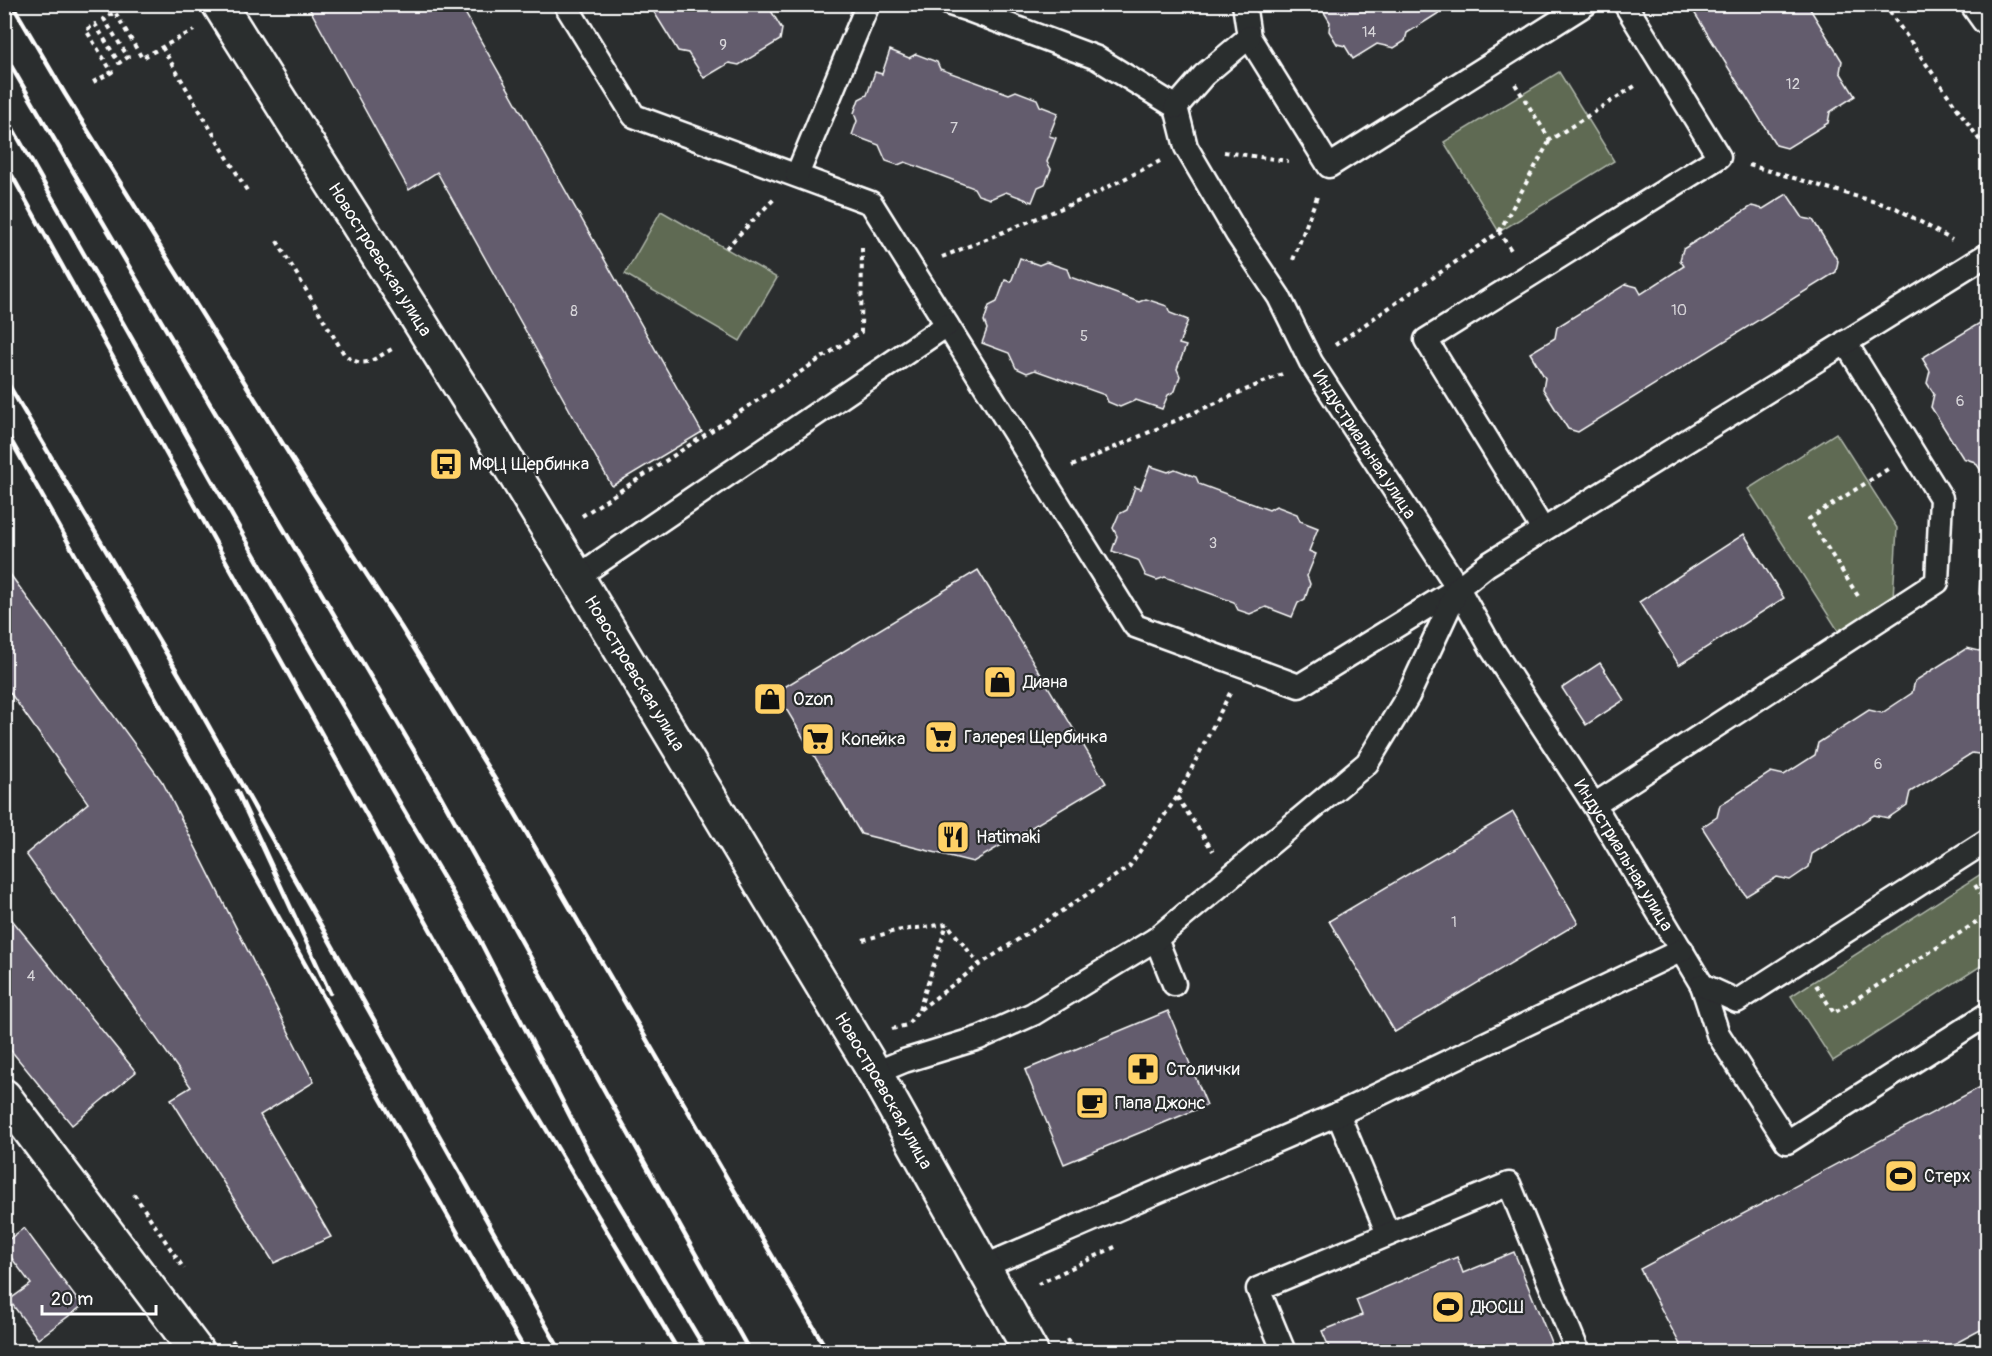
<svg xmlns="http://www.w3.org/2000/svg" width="1992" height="1356" font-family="Pangolin,sans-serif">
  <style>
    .green { fill: #5e6b53; stroke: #aeb5a9; stroke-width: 1.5 }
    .building { fill: #635c6d; stroke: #fff; stroke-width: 1.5 }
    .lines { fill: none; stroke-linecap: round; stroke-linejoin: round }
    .service-casing { stroke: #fff; stroke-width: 27 }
    .minor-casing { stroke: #fff; stroke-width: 38 }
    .tertiary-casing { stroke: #fff; stroke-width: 38 }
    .secondary-casing { stroke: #fff; stroke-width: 38 }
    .path { stroke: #fff; stroke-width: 4; stroke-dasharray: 4.5 4.5; stroke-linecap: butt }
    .service { stroke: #2a2d2e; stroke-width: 22 }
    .minor { stroke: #2a2d2e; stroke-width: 33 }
    .tertiary { stroke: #2a2d2e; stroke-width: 33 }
    .secondary { stroke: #2a2d2e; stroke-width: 33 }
    .rail { stroke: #fff; stroke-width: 4.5 }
    .labels { text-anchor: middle; stroke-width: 4.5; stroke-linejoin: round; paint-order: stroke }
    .number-label { font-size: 15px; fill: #d8d6da }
    .street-label { font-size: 18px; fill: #fff; stroke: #2a2d2e }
    .poi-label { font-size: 18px; fill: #fff; stroke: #2a2d2e; text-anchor: start }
  </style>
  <rect width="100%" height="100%" fill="#2a2d2e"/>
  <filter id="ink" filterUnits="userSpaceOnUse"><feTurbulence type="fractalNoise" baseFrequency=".0167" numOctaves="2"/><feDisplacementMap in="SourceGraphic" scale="12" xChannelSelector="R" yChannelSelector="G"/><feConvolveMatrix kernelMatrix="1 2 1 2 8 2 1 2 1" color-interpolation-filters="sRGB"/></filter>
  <g filter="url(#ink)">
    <g class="green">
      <path d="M1559,72L1614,161L1499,232L1444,142Z"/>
      <path d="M661,211L777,278L740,341L625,274Z"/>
      <path d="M1836,433L1897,528L1893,598L1839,632L1748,489Z"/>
      <path d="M1987,870V962L1833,1061L1791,996Z"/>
    </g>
    <g class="building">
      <path d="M307,4H460L702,432L612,486L437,172L409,190Z"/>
      <path d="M649,4H767L782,29L780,40L739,65L729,63L704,78L688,53L678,51Z"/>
      <path d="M1319,4H1453L1407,33L1405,41L1394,48L1377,44L1353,59L1345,46L1337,44L1329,31L1330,22Z"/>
      <path d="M1689,4H1807L1842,61L1840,72L1855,96L1830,112L1828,123L1787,148L1776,145Z"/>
      <path d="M890,50L909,58L916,54L937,62L940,69L1009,94L1016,91L1037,99L1040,106L1058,113L1049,136L1056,138L1047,162L1051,169L1045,184L1038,187L1032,202L1006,192L990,199L978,195L974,188L905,162L898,165L886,161L879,145L852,135L857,121L854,113L859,99L867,95L875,72L882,74Z"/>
      <path d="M1787,194L1803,218L1813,220L1838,261L1836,272L1578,432L1568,429L1543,389L1545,378L1530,353L1555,338L1557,327L1626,284L1637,287L1641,294L1684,266L1680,260L1683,249L1752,206L1763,209Z"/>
      <path d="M1020,258L1039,265L1046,262L1067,269L1070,277L1139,302L1146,299L1167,306L1170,313L1188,320L1179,344L1186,346L1177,369L1180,376L1175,391L1168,395L1162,409L1136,400L1120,407L1108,402L1105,395L1035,370L1027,373L1016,368L1009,353L982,343L987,329L984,321L989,306L997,302L1005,280L1011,282Z"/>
      <path d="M1988,318V474L1982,472L1975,462L1963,458L1931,407L1934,394L1927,383L1930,371L1922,358Z"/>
      <path d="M1150,466L1168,472L1175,469L1196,477L1199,484L1269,510L1276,506L1297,514L1300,521L1318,528L1309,551L1316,554L1307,576L1310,584L1305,599L1298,603L1292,617L1266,607L1250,614L1238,610L1234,602L1165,577L1157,580L1146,576L1138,560L1112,551L1117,536L1113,528L1119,514L1127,510L1135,487L1141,489Z"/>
      <path d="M1988,528V618L1987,604L1979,594L1982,533Z"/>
      <path d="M1744,534L1784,598L1679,665L1639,602Z"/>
      <path d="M4,566L163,783L314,1082L260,1115L331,1237L274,1263L171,1099L191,1087L26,854L88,803L4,684Z"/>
      <path d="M978,570L1106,783L973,862L861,834L776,692Z"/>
      <path d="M1988,645V754L1985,755L1972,753L1910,792L1907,805L1888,818L1874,815L1812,854L1809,867L1790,880L1777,877L1746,896L1702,827L1717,817L1720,805L1771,772L1784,775L1815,755L1818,743L1869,710L1882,713L1912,693L1915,681L1967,648L1979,651Z"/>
      <path d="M1600,663L1624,700L1586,725L1562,688Z"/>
      <path d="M1513,812L1578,923L1395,1032L1329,921Z"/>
      <path d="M4,910L136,1072L72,1125L4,1042Z"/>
      <path d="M1168,1011L1207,1105L1064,1164L1025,1070Z"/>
      <path d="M1988,1083V1326L1939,1352H1684L1640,1269Z"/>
      <path d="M24,1228L82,1306L38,1339L9,1300L31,1284L4,1248V1243Z"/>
      <path d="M1514,1252L1555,1352H1331L1322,1331L1362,1315L1356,1300L1457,1257L1463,1273Z"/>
    </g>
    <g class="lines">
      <defs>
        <g id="service">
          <path d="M565,4L634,116L871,203L1135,626L1299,686L1458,588"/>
          <path id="s1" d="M950,4L966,9L1097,58L1176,107L1186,147L1237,234L1279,297L1311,362L1458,588L1492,649L1594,805L1702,985L1718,1034L1787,1142L1988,1014"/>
          <path d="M1244,4L1249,37L1329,166L1586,4"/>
          <path d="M1176,107L1204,75L1249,37"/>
          <path d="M797,175L868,4"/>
          <path d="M1543,530L1426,340L1719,157L1625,4"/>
          <path d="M577,577L947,325"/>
          <path d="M1594,805L1937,582L1941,498L1845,342"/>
          <path d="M1156,939L1174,984"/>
          <path d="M1702,985L1737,1001L1988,840"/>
          <path d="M875,1073L904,1061L979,1038L1033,1014L1156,939L1367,763L1408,696L1458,588L1487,565L1988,254"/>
          <path d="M1338,1114L1388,1234"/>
          <path d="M985,1266L1338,1114L1682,950"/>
          <path d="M1284,1352L1258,1289L1509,1184L1578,1352"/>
        </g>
        <path id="minor" d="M1978,4L1988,18"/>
        <g id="tertiary">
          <path id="s2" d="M219,4L491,435L577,577L875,1073L1031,1352"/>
        </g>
        <path id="secondary" d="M4,1096L197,1352"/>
      </defs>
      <use href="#service" class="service-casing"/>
      <use href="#minor" class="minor-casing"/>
      <use href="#tertiary" class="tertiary-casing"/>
      <use href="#secondary" class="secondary-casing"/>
      <g class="path">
        <path d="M1884,4L1988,152"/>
        <path d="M162,47L249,194"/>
        <path d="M93,82L112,72L86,30L95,24L119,63L128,57L104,19L115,12L142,58L194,30"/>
        <path d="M1515,84L1550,140L1638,84"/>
        <path d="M1224,152L1288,161"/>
        <path d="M1749,165L1896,208L1952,240"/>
        <path d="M1499,232L1550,140"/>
        <path d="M277,241L344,354C364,371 373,359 394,348"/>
        <path d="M726,248L774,199"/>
        <path d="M942,257L1084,199L1160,161"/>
        <path d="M1293,260L1318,194"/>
        <path d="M1335,345L1499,232L1511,250"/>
        <path d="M1072,466L1282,374"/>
        <path d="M582,516L861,332L862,248"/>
        <path d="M1858,596L1809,519L1888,469"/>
        <path d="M1177,797L1213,851"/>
        <path d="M1975,885L1988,906"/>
        <path d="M863,940L895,931L947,924L979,964"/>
        <path d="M1816,985L1834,1013L1988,915"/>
        <path d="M919,1010L947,924"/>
        <path d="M892,1029L907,1025L918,1011L979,965L1129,867L1177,797L1230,693"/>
        <path d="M134,1194L184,1269"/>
        <path d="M1038,1284L1119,1245"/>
        <path d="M1067,1339L1073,1352"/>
        <path d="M232,1340L240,1352"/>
      </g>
      <use href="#service" class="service"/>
      <use href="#minor" class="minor"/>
      <use href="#tertiary" class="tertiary"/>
      <use href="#secondary" class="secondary"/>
      <g class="rail">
        <path d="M12,4L65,94L314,494L401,627L504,794L828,1352"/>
        <path d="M4,54L439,793L750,1352"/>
        <path d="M4,113L259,563L476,933L591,1157L707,1352"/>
        <path d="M4,161L471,1003L679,1352"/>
        <path d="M4,377L198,707L561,1352"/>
        <path d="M4,428L370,1080L526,1352"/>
        <path d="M237,791L330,993"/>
      </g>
    </g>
  </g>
  <defs>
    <symbol id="bus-square" viewBox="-11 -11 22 22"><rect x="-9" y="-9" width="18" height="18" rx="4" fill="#ffd166" stroke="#2a2d2e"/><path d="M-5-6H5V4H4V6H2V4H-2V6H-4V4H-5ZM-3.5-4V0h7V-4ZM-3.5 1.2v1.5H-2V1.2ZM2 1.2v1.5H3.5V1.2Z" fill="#111"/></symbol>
    <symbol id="shop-square" viewBox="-11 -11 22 22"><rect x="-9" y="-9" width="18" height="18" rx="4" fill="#ffd166" stroke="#2a2d2e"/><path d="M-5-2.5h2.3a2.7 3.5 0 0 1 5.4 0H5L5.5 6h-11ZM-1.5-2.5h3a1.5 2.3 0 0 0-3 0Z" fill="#111"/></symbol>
    <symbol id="supermarket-square" viewBox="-11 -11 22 22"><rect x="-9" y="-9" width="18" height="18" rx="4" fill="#ffd166" stroke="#2a2d2e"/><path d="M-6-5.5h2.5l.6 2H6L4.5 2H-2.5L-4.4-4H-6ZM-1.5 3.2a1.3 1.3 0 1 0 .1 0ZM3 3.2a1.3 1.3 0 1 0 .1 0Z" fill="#111"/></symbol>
    <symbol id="restaurant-square" viewBox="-11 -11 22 22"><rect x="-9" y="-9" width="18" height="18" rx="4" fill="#ffd166" stroke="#2a2d2e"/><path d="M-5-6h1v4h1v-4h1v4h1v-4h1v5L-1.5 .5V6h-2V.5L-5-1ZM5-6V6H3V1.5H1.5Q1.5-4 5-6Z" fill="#111"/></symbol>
    <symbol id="pharmacy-square" viewBox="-11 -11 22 22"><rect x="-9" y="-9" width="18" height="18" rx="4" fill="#ffd166" stroke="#2a2d2e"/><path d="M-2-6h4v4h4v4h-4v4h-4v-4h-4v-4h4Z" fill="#111"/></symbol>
    <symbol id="cafe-square" viewBox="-11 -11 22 22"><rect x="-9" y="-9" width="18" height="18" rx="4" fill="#ffd166" stroke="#2a2d2e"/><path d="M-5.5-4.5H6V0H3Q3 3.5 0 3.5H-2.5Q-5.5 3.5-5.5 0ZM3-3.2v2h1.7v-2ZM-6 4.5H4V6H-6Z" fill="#111"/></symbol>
    <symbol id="stadium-square" viewBox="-11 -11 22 22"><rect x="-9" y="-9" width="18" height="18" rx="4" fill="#ffd166" stroke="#2a2d2e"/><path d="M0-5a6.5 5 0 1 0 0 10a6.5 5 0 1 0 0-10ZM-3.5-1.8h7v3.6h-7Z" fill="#111"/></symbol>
  </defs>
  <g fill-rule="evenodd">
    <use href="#bus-square" x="427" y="445" width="38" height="38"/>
    <use href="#shop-square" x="981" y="663" width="38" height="38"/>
    <use href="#shop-square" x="751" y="680" width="38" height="38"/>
    <use href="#supermarket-square" x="922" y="718" width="38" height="38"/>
    <use href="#supermarket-square" x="799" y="720" width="38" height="38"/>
    <use href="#restaurant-square" x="934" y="818" width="38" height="38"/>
    <use href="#pharmacy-square" x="1124" y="1050" width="38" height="38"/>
    <use href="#cafe-square" x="1073" y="1084" width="38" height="38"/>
    <use href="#stadium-square" x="1882" y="1157" width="38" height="38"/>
    <use href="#stadium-square" x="1429" y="1288" width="38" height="38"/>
  </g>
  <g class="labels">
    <g class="number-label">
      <text x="1369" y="37">14</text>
      <text x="723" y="50">9</text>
      <text x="1793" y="89">12</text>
      <text x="954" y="133">7</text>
      <text x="1679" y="315">10</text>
      <text x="574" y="316">8</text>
      <text x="1084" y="341">5</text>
      <text x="1960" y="406">6</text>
      <text x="1213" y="548">3</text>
      <text x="1878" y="769">6</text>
      <text x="1454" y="927">1</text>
      <text x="31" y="981">4</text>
    </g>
    <g class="street-label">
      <text dy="6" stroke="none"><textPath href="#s2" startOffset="302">Новостроевская улица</textPath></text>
      <text dy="6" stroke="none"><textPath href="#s1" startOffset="638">Индустриальная улица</textPath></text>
      <text dy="6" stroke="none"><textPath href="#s2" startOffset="788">Новостроевская улица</textPath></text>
      <text dy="6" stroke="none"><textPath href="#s1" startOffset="1124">Индустриальная улица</textPath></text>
      <text dy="6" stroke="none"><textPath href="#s2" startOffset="1274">Новостроевская улица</textPath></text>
    </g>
    <g class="poi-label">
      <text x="469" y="470">МФЦ Щербинка</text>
      <text x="1023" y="688">Диана</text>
      <text x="793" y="705">Ozon</text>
      <text x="964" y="743">Галерея Щербинка</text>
      <text x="841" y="745">Копейка</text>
      <text x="976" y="843">Hatimaki</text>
      <text x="1166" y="1075">Столички</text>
      <text x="1115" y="1109">Папа Джонс</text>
      <text x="1924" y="1182">Стерх</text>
      <text x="1471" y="1313">ДЮСШ</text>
    </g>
  </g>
  <rect width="1992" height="1356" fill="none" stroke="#2a2d2e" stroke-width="24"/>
  <rect x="12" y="12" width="1968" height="1332" fill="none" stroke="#fff" stroke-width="2" filter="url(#ink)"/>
  <path d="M42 1305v9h114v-9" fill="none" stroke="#ffffff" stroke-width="3"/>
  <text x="51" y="1305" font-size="18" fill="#ffffff" stroke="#2a2d2e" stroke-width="4.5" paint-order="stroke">20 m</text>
</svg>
